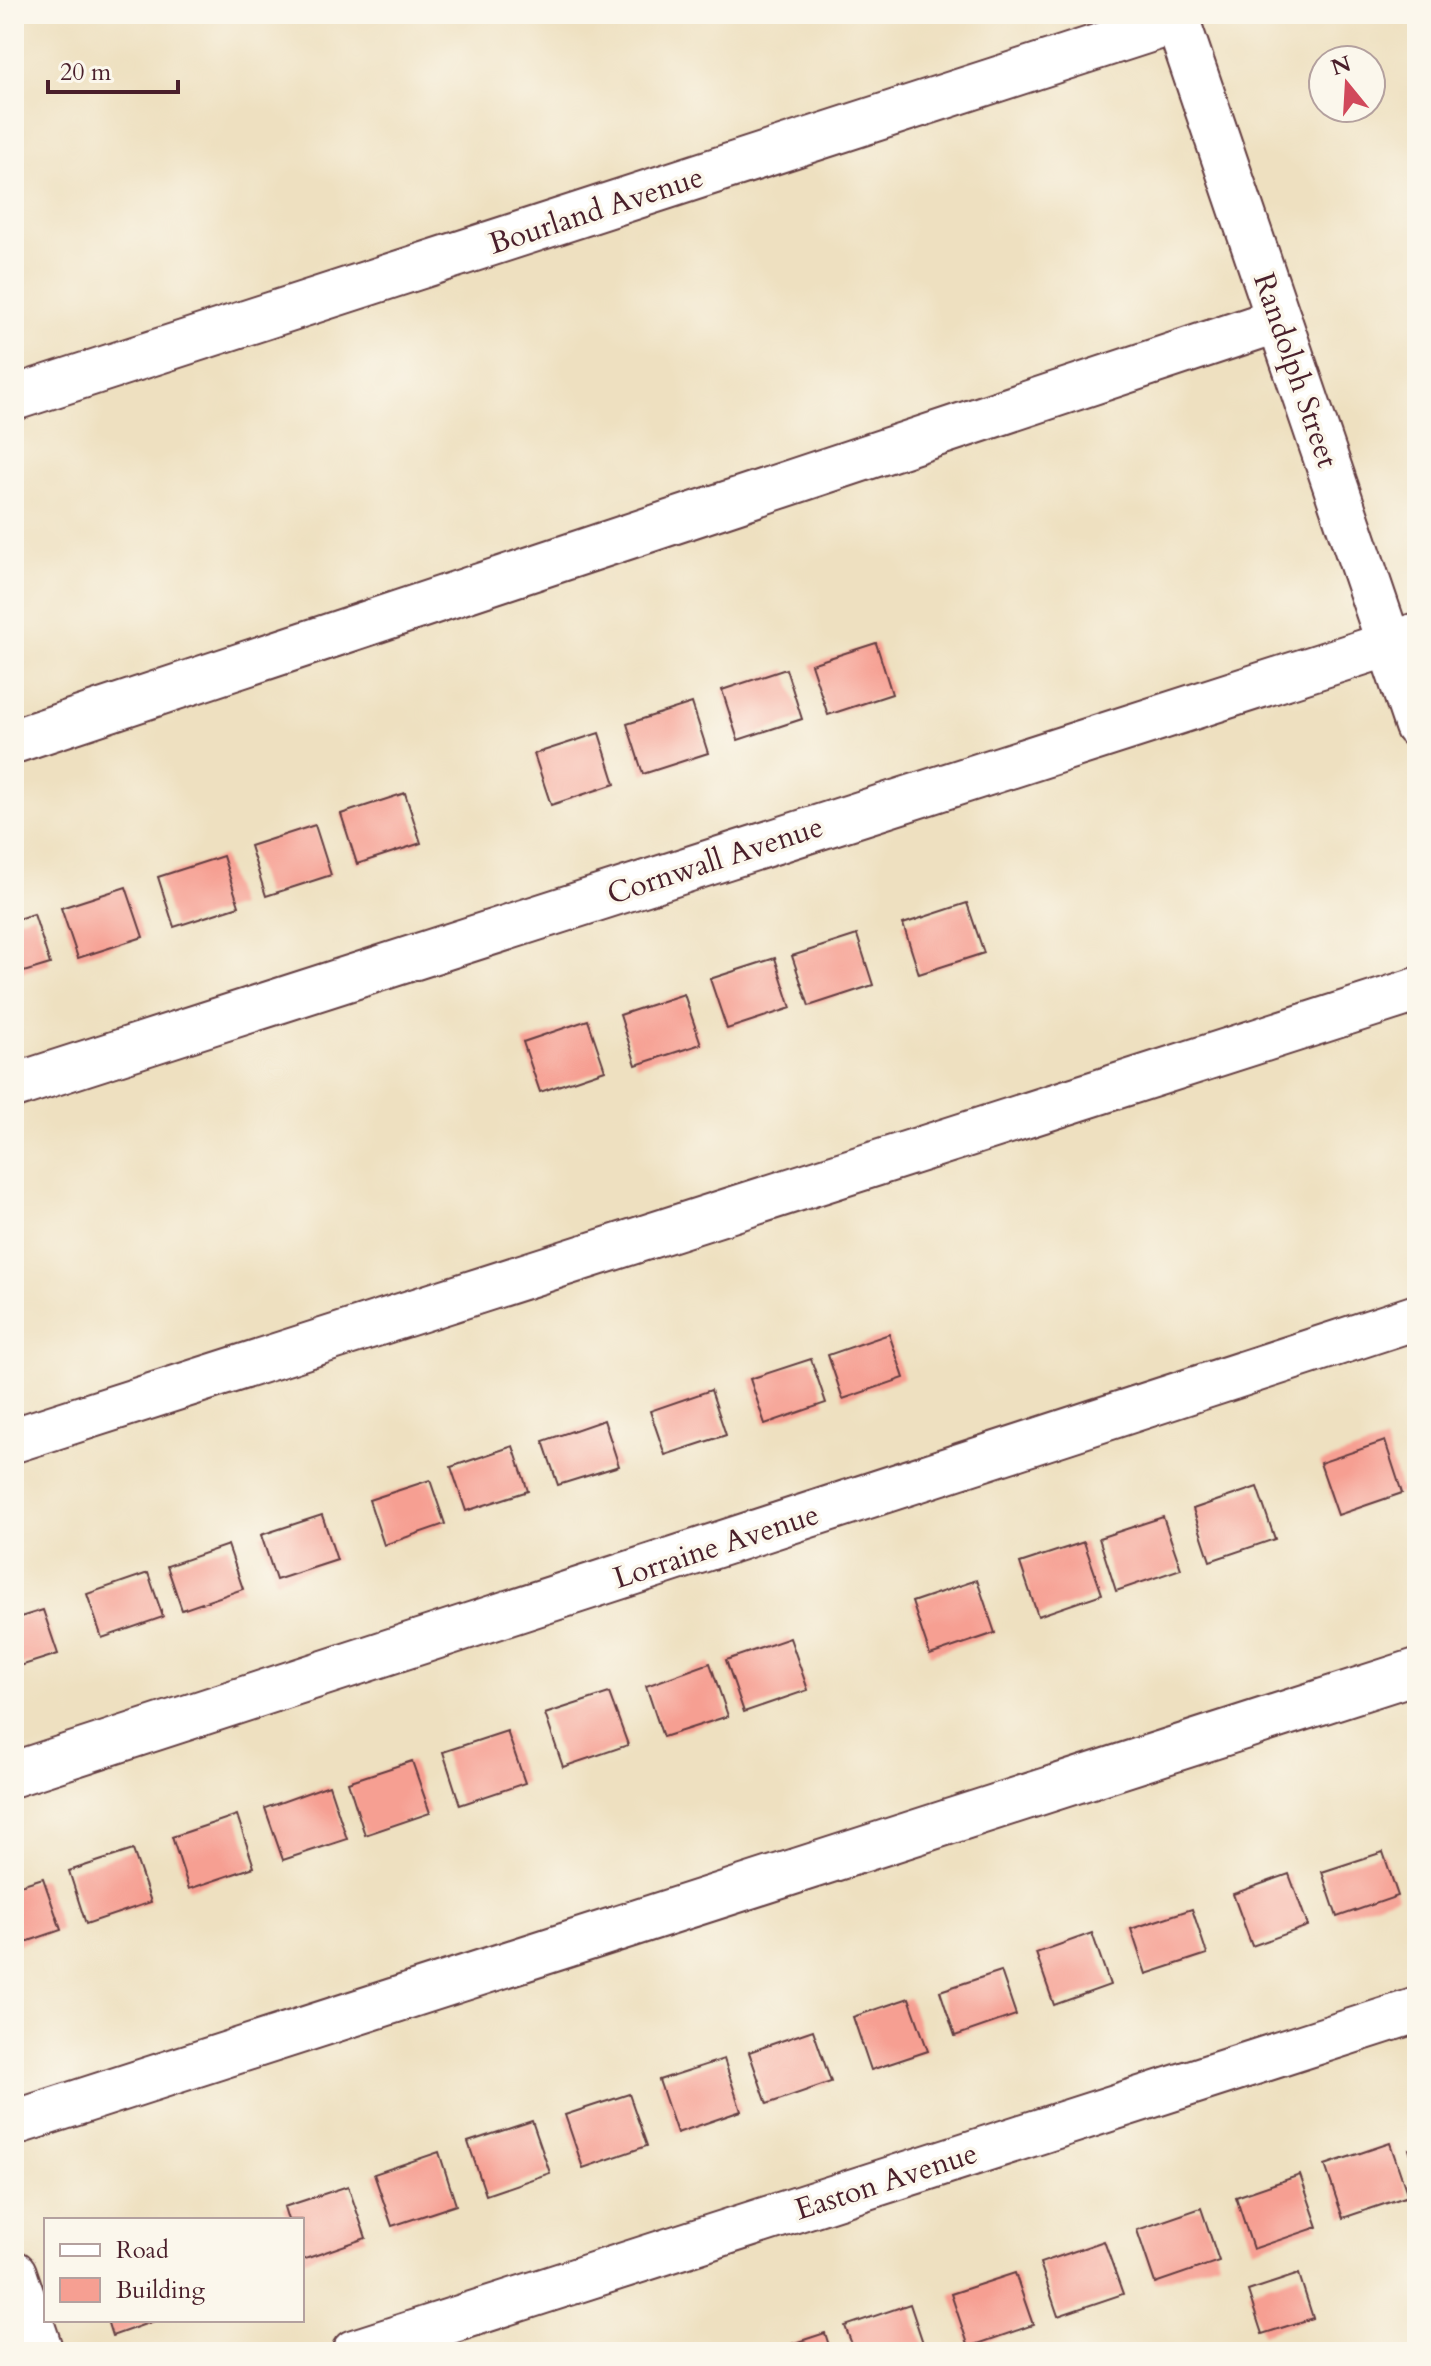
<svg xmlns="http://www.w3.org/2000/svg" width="1431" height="2366" font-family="Cardo,serif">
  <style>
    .building { fill: #f69f92 }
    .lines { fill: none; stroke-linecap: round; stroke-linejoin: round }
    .minor-casing { stroke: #633c41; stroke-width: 48 }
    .minor { stroke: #fff; stroke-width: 44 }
    .labels { text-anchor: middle; stroke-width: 7; stroke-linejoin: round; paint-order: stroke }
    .street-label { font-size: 30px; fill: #4a1f2b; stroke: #fbf7ec }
  </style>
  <rect width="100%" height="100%" fill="#fbf7ec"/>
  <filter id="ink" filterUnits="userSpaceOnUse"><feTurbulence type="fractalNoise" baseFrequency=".0125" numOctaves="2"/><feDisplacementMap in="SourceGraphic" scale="16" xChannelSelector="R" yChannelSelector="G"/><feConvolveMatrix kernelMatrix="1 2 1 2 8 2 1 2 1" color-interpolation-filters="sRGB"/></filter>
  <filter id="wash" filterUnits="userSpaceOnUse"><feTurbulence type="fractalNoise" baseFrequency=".006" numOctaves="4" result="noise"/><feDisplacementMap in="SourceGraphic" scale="32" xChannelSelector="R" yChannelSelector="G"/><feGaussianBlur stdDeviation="1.8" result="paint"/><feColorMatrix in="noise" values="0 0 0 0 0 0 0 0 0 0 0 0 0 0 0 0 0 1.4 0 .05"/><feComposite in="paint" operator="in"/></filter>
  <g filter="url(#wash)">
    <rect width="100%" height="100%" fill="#eee0c0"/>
    <g id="blocks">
      <g class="building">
        <path d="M876,643L892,694L828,715L811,664Z"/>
        <path d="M786,669L802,719L738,740L722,690Z"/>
        <path d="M692,703L708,753L643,774L627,724Z"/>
        <path d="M599,733L615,784L551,805L534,754Z"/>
        <path d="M405,793L421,843L357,864L341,814Z"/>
        <path d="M315,825L331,875L266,896L250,846Z"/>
        <path d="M223,856L239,906L174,927L158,877Z"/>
        <path d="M126,887L143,937L78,958L61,908Z"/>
        <path d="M967,903L984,953L919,974L903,924Z"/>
        <path d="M34,914L50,964L14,975V920Z"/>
        <path d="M857,935L873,985L809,1006L792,956Z"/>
        <path d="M775,958L791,1008L727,1029L710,979Z"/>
        <path d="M684,994L701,1044L636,1065L620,1015Z"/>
        <path d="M588,1020L605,1070L540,1092L523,1042Z"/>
        <path d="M889,1334L904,1378L843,1399L828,1355Z"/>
        <path d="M811,1359L826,1403L765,1424L750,1379Z"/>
        <path d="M711,1390L726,1435L665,1455L650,1411Z"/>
        <path d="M604,1420L619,1466L558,1485L543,1441Z"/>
        <path d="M1385,1441L1402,1493L1338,1515L1320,1463Z"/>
        <path d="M513,1446L528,1491L466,1511L451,1467Z"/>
        <path d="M430,1480L445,1524L384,1545L369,1500Z"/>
        <path d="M1257,1487L1275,1539L1210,1561L1193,1509Z"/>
        <path d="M322,1515L337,1560L276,1580L261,1535Z"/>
        <path d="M1163,1517L1181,1569L1116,1591L1099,1538Z"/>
        <path d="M1084,1542L1102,1594L1038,1616L1020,1563Z"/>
        <path d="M228,1545L243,1589L182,1610L167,1566Z"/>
        <path d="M148,1573L163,1617L102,1638L87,1594Z"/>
        <path d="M977,1580L995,1633L930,1655L912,1602Z"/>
        <path d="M43,1610L58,1654L14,1668V1619Z"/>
        <path d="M790,1638L808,1690L744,1712L726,1660Z"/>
        <path d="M710,1663L728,1716L663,1737L646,1686Z"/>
        <path d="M609,1693L628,1745L563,1767L545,1714Z"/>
        <path d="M507,1731L525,1783L460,1805L443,1752Z"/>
        <path d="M412,1761L430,1813L365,1835L348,1782Z"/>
        <path d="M329,1785L347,1839L283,1860L265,1808Z"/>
        <path d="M237,1815L254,1867L189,1889L172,1837Z"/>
        <path d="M133,1850L151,1902L86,1924L69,1871Z"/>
        <path d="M1383,1852L1398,1896L1337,1917L1322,1872Z"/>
        <path d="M1289,1874L1308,1926L1252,1946L1233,1894Z"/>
        <path d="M43,1878L61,1930L14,1946V1887Z"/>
        <path d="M1192,1909L1207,1954L1146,1974L1131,1929Z"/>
        <path d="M1092,1933L1110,1985L1054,2005L1036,1953Z"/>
        <path d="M1001,1971L1016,2015L955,2036L940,1991Z"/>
        <path d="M909,1998L928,2051L871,2070L853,2017Z"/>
        <path d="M813,2030L831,2082L767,2104L749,2052Z"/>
        <path d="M724,2059L741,2111L677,2133L659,2080Z"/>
        <path d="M629,2094L647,2146L583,2168L565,2115Z"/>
        <path d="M532,2121L550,2173L486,2195L468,2142Z"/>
        <path d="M1390,2143L1408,2196L1343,2218L1325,2165Z"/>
        <path d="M1417,2146V2171H1416L1409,2149Z"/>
        <path d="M439,2152L456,2205L392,2226L374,2174Z"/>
        <path d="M1300,2175L1318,2227L1253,2249L1236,2197Z"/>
        <path d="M348,2186L366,2238L302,2260V2220H288L284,2207Z"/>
        <path d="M1201,2208L1219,2261L1155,2283L1137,2230Z"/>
        <path d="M1104,2241L1123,2294L1058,2316L1040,2263Z"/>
        <path d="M1015,2273L1033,2325L969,2347L951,2294Z"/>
        <path d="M1299,2274L1313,2318L1262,2334L1248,2291Z"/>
        <path d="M910,2304L926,2352H855L845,2326Z"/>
        <path d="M107,2320H157L112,2336Z"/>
        <path d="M825,2333L831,2352H770V2351Z"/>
      </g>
    </g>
  </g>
  <g filter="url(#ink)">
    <use href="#blocks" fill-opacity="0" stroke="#633c41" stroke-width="2"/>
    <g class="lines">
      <defs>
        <g id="minor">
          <path d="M1175,14L1417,726"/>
          <path d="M14,398L1177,21"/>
          <path d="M14,741L1279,320"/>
          <path d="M14,1086L1417,635"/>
          <path d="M14,1440L1417,990"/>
          <path d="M14,1774L1417,1317"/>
          <path d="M14,2123L1417,1671"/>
          <path d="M14,2273L41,2352"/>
          <path d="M354,2352L1417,2010"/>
        </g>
      </defs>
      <use href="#minor" class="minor-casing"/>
      <use href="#minor" class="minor"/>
    </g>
  </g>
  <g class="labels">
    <g class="street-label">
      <text transform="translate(596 210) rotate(-18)" y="10">Bourland Avenue</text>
      <text transform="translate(1296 370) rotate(71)" y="10">Randolph Street</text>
      <text transform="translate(715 860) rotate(-18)" y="10">Cornwall Avenue</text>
      <text transform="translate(716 1546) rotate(-18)" y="10">Lorraine Avenue</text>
      <text transform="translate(886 2181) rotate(-18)" y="10">Easton Avenue</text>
    </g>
  </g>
  <rect width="1431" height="2366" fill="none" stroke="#fbf7ec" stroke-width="48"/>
  <rect x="44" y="2218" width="260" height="104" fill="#fbf7ec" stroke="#b4a19f" stroke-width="2"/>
  <rect x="60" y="2244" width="40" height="12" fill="#ffffff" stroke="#b4a19f" stroke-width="2"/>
  <text x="116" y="2258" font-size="24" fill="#4a1f2b">Road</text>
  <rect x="60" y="2278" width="40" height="24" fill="#f69f92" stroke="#b4a19f" stroke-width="2"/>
  <text x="116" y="2298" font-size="24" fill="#4a1f2b">Building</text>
  <g transform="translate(1347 84) rotate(342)"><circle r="38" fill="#fbf7ec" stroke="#b4a19f" stroke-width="2"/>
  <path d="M0-6L14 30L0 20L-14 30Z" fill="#d1495b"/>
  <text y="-12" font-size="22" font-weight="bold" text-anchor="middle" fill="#4a1f2b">N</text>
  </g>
  <path d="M48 80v12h130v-12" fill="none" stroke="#4a1f2b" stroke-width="4"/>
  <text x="60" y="80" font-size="24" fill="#4a1f2b" stroke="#fbf7ec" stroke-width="6" paint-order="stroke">20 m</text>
</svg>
